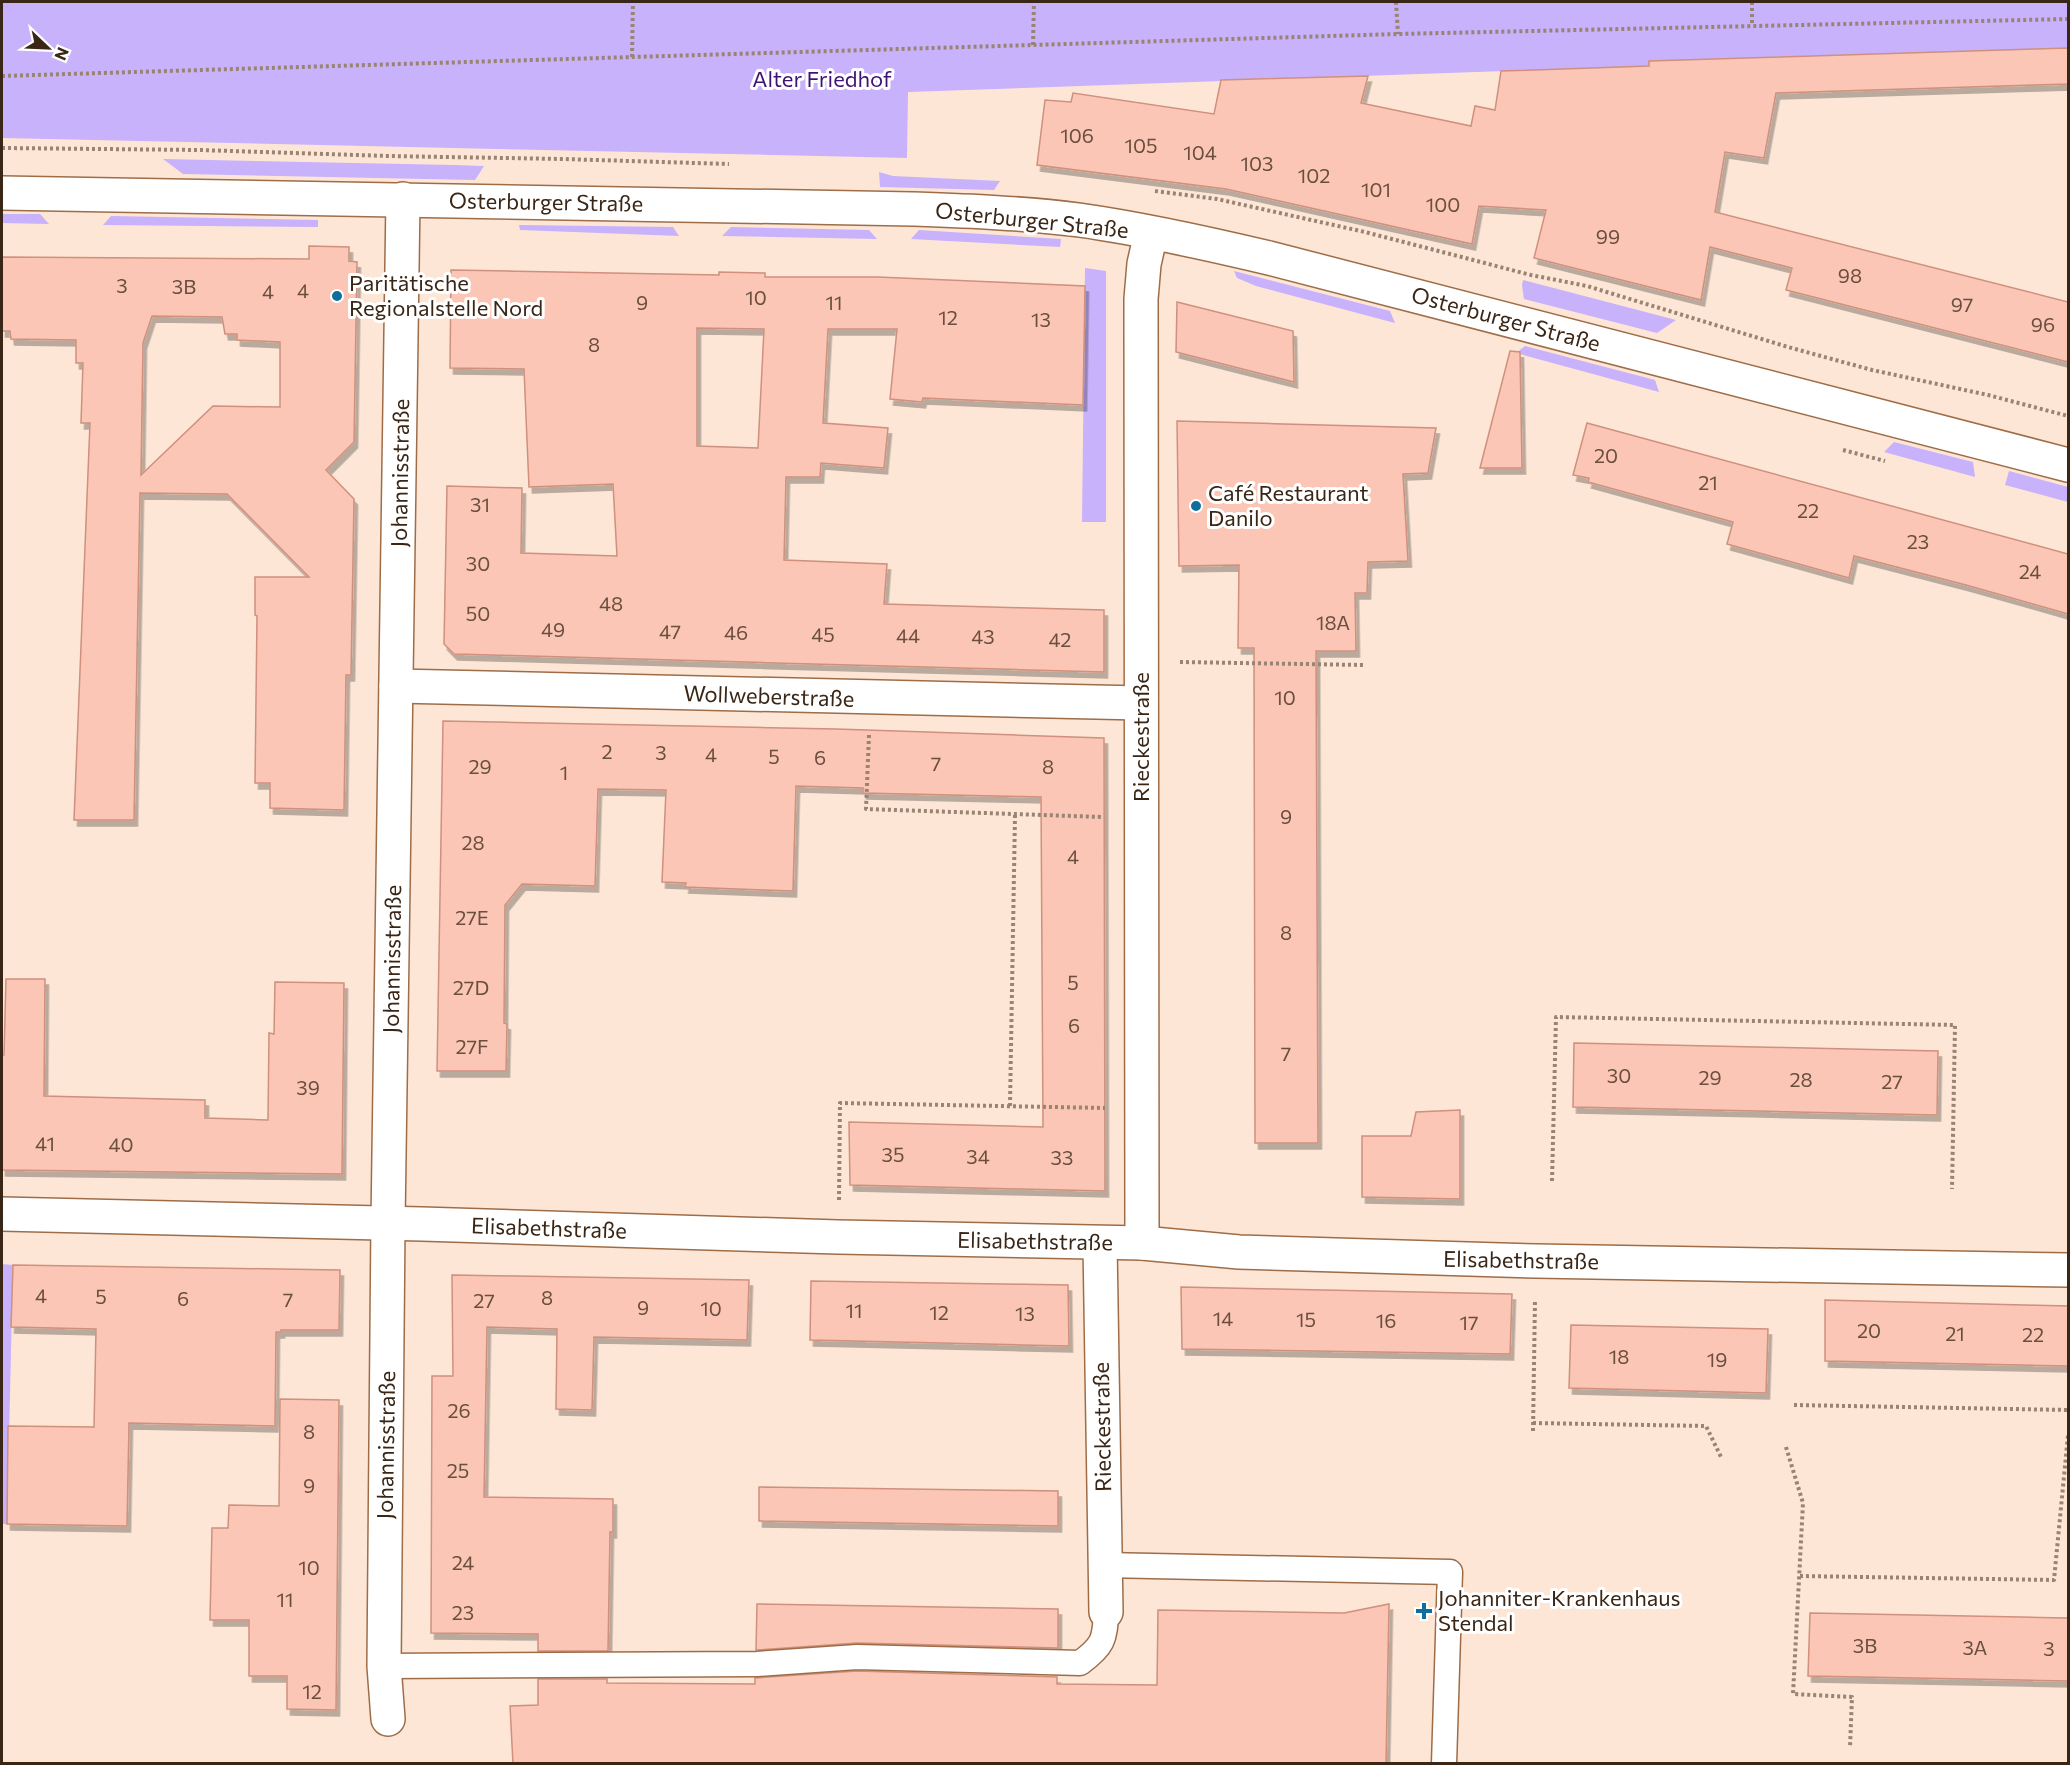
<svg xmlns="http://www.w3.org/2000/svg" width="2070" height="1765" font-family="Commissioner,sans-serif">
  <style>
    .green { fill: #c7b2fb }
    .building { fill: #fbc6b5; stroke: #cf907d; stroke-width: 1.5; fill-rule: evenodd; filter: url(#shadow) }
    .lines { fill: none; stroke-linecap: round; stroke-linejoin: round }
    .service-casing { stroke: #9e6d48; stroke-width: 27 }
    .minor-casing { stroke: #9e6d48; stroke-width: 36 }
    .tertiary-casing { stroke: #9e6d48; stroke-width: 36 }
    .path { stroke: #998474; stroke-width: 4; stroke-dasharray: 3 3; stroke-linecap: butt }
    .service { stroke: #fff; stroke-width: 24 }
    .minor { stroke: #fff; stroke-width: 33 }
    .tertiary { stroke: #fff; stroke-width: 33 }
    .poi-dot { fill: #106e9d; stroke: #fff; stroke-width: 2 }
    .labels { text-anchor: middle; stroke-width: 6; stroke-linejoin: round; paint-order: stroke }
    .number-label { font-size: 20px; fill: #6a4e3e }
    .park-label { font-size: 22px; fill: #3f1374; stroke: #fff }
    .street-label { font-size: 22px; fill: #3a2616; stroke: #fff }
    .poi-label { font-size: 22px; fill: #3a2616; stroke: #fff; text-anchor: start }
  </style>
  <defs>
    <filter id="shadow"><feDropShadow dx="3.5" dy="6" stdDeviation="0" flood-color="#0004"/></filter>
  </defs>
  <rect width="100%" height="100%" fill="#fde6d6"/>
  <g class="green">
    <path d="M2,2H2068V48L1649,61V66L908,92L907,158L2,138Z"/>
    <path d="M163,159L454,165L484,166L475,180L183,174Z"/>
    <path d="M879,172L893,176L1000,181L994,190L880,187Z"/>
    <path d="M2,214H40L49,224L2,223Z"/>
    <path d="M111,216L318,220V227L103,225Z"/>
    <path d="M519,225L673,227L679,236L520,230Z"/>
    <path d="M731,227L869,230L877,239L722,236Z"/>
    <path d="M919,230L1061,239L1060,247L911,239Z"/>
    <path d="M1085,268L1106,271V522H1082Z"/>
    <path d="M1234,271L1390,311L1395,323L1256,286L1237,278Z"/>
    <path d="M1523,280L1676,320L1657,333L1524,299L1522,285Z"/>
    <path d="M1525,346L1655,380L1659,392L1516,353Z"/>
    <path d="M1894,442L1973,462L1975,477L1884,452Z"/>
    <path d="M2009,471L2068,487V502L2005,485Z"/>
    <path d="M2,1264L13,1265L7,1524H2Z"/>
  </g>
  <g class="building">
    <path d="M2068,48V84L1776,93L1764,158L1725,152L1715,212L2068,302V362L1786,290L1792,268L1710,247L1701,300L1534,258L1546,210L1479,206L1472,244L1226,189L1037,165L1045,100L1071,102L1073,93L1214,114L1221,80L1368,76L1361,103L1471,126L1475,106L1495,110L1501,71L1649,66V61Z"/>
    <path d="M309,246L349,247V261L357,262L354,442L326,470L354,499L351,675H346L344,810L270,808V783H255L257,616L255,615V577H309L227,494L140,493L134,820H74L90,423H81L83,363H76V340L11,339L10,331H2V257L309,259ZM152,316L222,317L225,334H237V340L280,342V407L213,406L141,475L143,343Z"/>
    <path d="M451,270L719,275V272L765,273V277H878L1085,286L1083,405L923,398L922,402L890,399L897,329H828L823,423L888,428L884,468L821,463L820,477H786L784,560L887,564L884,604L1104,610V672L454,654L444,644L447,486L522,488L521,553L617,556L613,484L529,487L524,369L450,368ZM697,328L764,329L758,448L697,446Z"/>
    <path d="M1177,302L1293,331L1294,382L1176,352Z"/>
    <path d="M1510,351L1520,352L1522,468H1480Z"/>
    <path d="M1177,421L1436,428L1428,473L1403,474L1408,561L1368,562L1367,593H1355L1356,651H1316L1318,1143H1255L1254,648H1238L1239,565L1179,566Z"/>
    <path d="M1587,423L2068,554V614L1966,585L1854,556L1849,578L1727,544L1733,522L1588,482L1589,478L1573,475Z"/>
    <path d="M443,721L836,729L1104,738L1105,1191L850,1185L849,1122L1043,1127L1041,797L863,793V788L796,786L793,891L685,887L686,883L662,882L666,790L598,789L595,886L522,884L505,905L504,1023L507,1024L506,1071H437Z"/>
    <path d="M6,979H45L44,1096L205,1100V1118L268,1120L269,1033L274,1034L275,982L344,983L342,1174L2,1170V1055H4Z"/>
    <path d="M1574,1043L1938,1051L1937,1115L1573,1107Z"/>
    <path d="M1460,1110V1199L1362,1197V1136H1411L1416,1112Z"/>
    <path d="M13,1265L340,1270L339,1330H281V1332H276L275,1426L129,1423L127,1526L7,1524L8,1426L94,1427L96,1329L11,1327Z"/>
    <path d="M452,1275L749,1280L747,1340L594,1337L592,1410L556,1409L557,1329L487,1327L484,1497L613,1499V1532H610L608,1651H538V1634L431,1633L432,1376H453Z"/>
    <path d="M811,1281L1068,1285L1069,1346L810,1340Z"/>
    <path d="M1181,1287L1512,1294L1510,1354L1182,1349Z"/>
    <path d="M1825,1300L2068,1306V1366L1825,1361Z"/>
    <path d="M1571,1325L1768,1329L1766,1393L1569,1388Z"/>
    <path d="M280,1399L339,1400L336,1710L287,1709V1676H249V1620H210L212,1528H228L229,1505L279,1506Z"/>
    <path d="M759,1487L1058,1491V1526L759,1521Z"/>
    <path d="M757,1604L1058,1609V1648L857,1643L756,1650Z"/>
    <path d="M1389,1604L1386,1764H513L510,1706L538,1705V1679H607V1683L755,1684V1678L857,1671L1057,1677V1684L1157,1685L1158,1610L1344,1613Z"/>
    <path d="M1810,1613L2068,1618V1681L1808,1676Z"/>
  </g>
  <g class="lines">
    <defs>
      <g id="service">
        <path d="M1104,1565L1450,1572L1444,1764"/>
        <path d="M384,1666L757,1664L857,1657L1080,1663C1103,1646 1105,1640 1106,1612"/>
      </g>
      <g id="minor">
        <path d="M396,686L1141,703"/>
        <path d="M2,1214L422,1224L838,1237L1142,1243L1239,1252L1536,1261L2068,1270"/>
        <path d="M1100,1243L1106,1612"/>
        <path d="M1142,1243L1141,299L1144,264L1151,233"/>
        <path d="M388,1719L384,1666L388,1223L403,199"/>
      </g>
      <path id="tertiary" d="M2,193L913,209C968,211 1024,213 1079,220C1143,229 1206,243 1269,258L2068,465"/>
    </defs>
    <use href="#service" class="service-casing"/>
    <use href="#minor" class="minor-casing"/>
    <use href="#tertiary" class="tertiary-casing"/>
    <g class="path">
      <path d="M1396,2L1398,34"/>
      <path d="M1752,2V26"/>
      <path d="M1033,45L1034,2"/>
      <path d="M632,57L633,2"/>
      <path d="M2,76L1398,34L2068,19"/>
      <path d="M2,148L200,150L388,156L563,159L729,164"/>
      <path d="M1155,191L1217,199L1365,232L1531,275L1587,286L1788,347L1872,370L1988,395L2068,416"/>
      <path d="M1843,450L1885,461"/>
      <path d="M1180,662L1363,665"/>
      <path d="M869,735L866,809L1102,817"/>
      <path d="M1010,1106L1015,815"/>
      <path d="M1552,1181L1556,1017L1955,1025L1952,1189"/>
      <path d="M839,1200L840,1103L1105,1108"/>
      <path d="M1794,1405L2068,1410"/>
      <path d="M1533,1423L1706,1426L1721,1457"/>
      <path d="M1533,1431L1535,1299"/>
      <path d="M1786,1447L1803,1503L1793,1694L1852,1697L1850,1747"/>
      <path d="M1800,1576L2054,1580L2068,1435"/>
    </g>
    <use href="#service" class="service"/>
    <use href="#minor" class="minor"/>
    <use href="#tertiary" class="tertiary"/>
  </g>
  <g class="poi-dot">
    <circle cx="337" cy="296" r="6"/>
    <circle cx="1196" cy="506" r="6"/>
    <path d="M1421 1602h6v6h6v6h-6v6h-6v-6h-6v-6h6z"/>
  </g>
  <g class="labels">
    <g class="number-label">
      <text x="1077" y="143">106</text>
      <text x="1141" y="153">105</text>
      <text x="1200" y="160">104</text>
      <text x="1257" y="171">103</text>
      <text x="1314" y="183">102</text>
      <text x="1376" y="197">101</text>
      <text x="1443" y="212">100</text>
      <text x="1608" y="244">99</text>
      <text x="1850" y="283">98</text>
      <text x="122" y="293">3</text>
      <text x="184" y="294">3B</text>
      <text x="303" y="298">4</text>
      <text x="268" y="299">4</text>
      <text x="756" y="305">10</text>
      <text x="642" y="310">9</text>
      <text x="834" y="310">11</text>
      <text x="1962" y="312">97</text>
      <text x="948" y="325">12</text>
      <text x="1041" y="327">13</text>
      <text x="2043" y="332">96</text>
      <text x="594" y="352">8</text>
      <text x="1606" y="463">20</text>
      <text x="1708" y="490">21</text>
      <text x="480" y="512">31</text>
      <text x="1808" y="518">22</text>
      <text x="1918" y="549">23</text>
      <text x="478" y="571">30</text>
      <text x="2030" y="579">24</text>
      <text x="611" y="611">48</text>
      <text x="478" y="621">50</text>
      <text x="1333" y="630">18A</text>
      <text x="553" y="637">49</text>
      <text x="670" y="639">47</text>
      <text x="736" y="640">46</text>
      <text x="823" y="642">45</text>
      <text x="908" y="643">44</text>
      <text x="983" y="644">43</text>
      <text x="1060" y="647">42</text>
      <text x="1285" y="705">10</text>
      <text x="607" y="759">2</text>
      <text x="661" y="760">3</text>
      <text x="711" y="762">4</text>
      <text x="774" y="764">5</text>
      <text x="820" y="765">6</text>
      <text x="936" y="771">7</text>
      <text x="480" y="774">29</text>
      <text x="1048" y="774">8</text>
      <text x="564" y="780">1</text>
      <text x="1286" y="824">9</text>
      <text x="473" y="850">28</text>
      <text x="1073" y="864">4</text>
      <text x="472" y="925">27E</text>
      <text x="1286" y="940">8</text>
      <text x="1073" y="990">5</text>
      <text x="471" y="995">27D</text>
      <text x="1074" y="1033">6</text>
      <text x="472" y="1054">27F</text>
      <text x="1286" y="1061">7</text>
      <text x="1619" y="1083">30</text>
      <text x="1710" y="1085">29</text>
      <text x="1801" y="1087">28</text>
      <text x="1892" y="1089">27</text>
      <text x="308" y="1095">39</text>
      <text x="45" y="1151">41</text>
      <text x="121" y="1152">40</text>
      <text x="893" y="1162">35</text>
      <text x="978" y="1164">34</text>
      <text x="1062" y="1165">33</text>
      <text x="41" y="1303">4</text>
      <text x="101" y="1304">5</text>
      <text x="547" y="1305">8</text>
      <text x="183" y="1306">6</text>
      <text x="288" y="1307">7</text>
      <text x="484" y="1308">27</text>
      <text x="643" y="1315">9</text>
      <text x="711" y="1316">10</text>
      <text x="854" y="1318">11</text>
      <text x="939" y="1320">12</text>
      <text x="1025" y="1321">13</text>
      <text x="1223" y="1326">14</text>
      <text x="1306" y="1327">15</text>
      <text x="1386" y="1328">16</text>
      <text x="1469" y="1330">17</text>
      <text x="1869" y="1338">20</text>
      <text x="1955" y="1341">21</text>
      <text x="2033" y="1342">22</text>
      <text x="1619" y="1364">18</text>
      <text x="1717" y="1367">19</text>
      <text x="459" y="1418">26</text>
      <text x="309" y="1439">8</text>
      <text x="458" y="1478">25</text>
      <text x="309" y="1493">9</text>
      <text x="463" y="1570">24</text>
      <text x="309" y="1575">10</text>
      <text x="285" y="1607">11</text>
      <text x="463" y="1620">23</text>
      <text x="1865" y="1653">3B</text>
      <text x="1975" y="1655">3A</text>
      <text x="2049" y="1656">3</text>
      <text x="312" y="1699">12</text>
    </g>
    <g class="park-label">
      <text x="822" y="87">Alter Friedhof</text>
    </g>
    <g class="street-label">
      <text transform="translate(546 202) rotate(1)" y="8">Osterburger Straße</text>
      <text transform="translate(1032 220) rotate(6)" y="8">Osterburger Straße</text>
      <text transform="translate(1506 319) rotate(15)" y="8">Osterburger Straße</text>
      <text transform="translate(400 473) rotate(-89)" y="8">Johannisstraße</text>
      <text transform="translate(769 696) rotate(2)" y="8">Wollweberstraße</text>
      <text transform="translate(1141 737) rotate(-90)" y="8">Rieckestraße</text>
      <text transform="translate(392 959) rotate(-89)" y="8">Johannisstraße</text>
      <text transform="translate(549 1228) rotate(2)" y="8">Elisabethstraße</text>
      <text transform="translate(1035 1241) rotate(1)" y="8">Elisabethstraße</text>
      <text transform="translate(1521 1260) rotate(1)" y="8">Elisabethstraße</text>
      <text transform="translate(1102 1427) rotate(-91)" y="8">Rieckestraße</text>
      <text transform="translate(386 1445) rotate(-89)" y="8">Johannisstraße</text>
    </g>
    <g class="poi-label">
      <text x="349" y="291">Paritätische<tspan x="349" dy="25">Regionalstelle Nord</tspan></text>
      <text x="1208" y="501">Café Restaurant<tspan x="1208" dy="25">Danilo</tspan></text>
      <text x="1438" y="1606">Johanniter-Krankenhaus<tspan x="1438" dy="25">Stendal</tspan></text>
    </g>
  </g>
  <rect width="2070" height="1765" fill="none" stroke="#3a2616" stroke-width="6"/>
  <g transform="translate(48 48) rotate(113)" stroke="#ffffff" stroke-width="4.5" paint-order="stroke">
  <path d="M0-4.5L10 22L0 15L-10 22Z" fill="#3a2616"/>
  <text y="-9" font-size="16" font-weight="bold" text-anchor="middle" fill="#3a2616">N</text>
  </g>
</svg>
